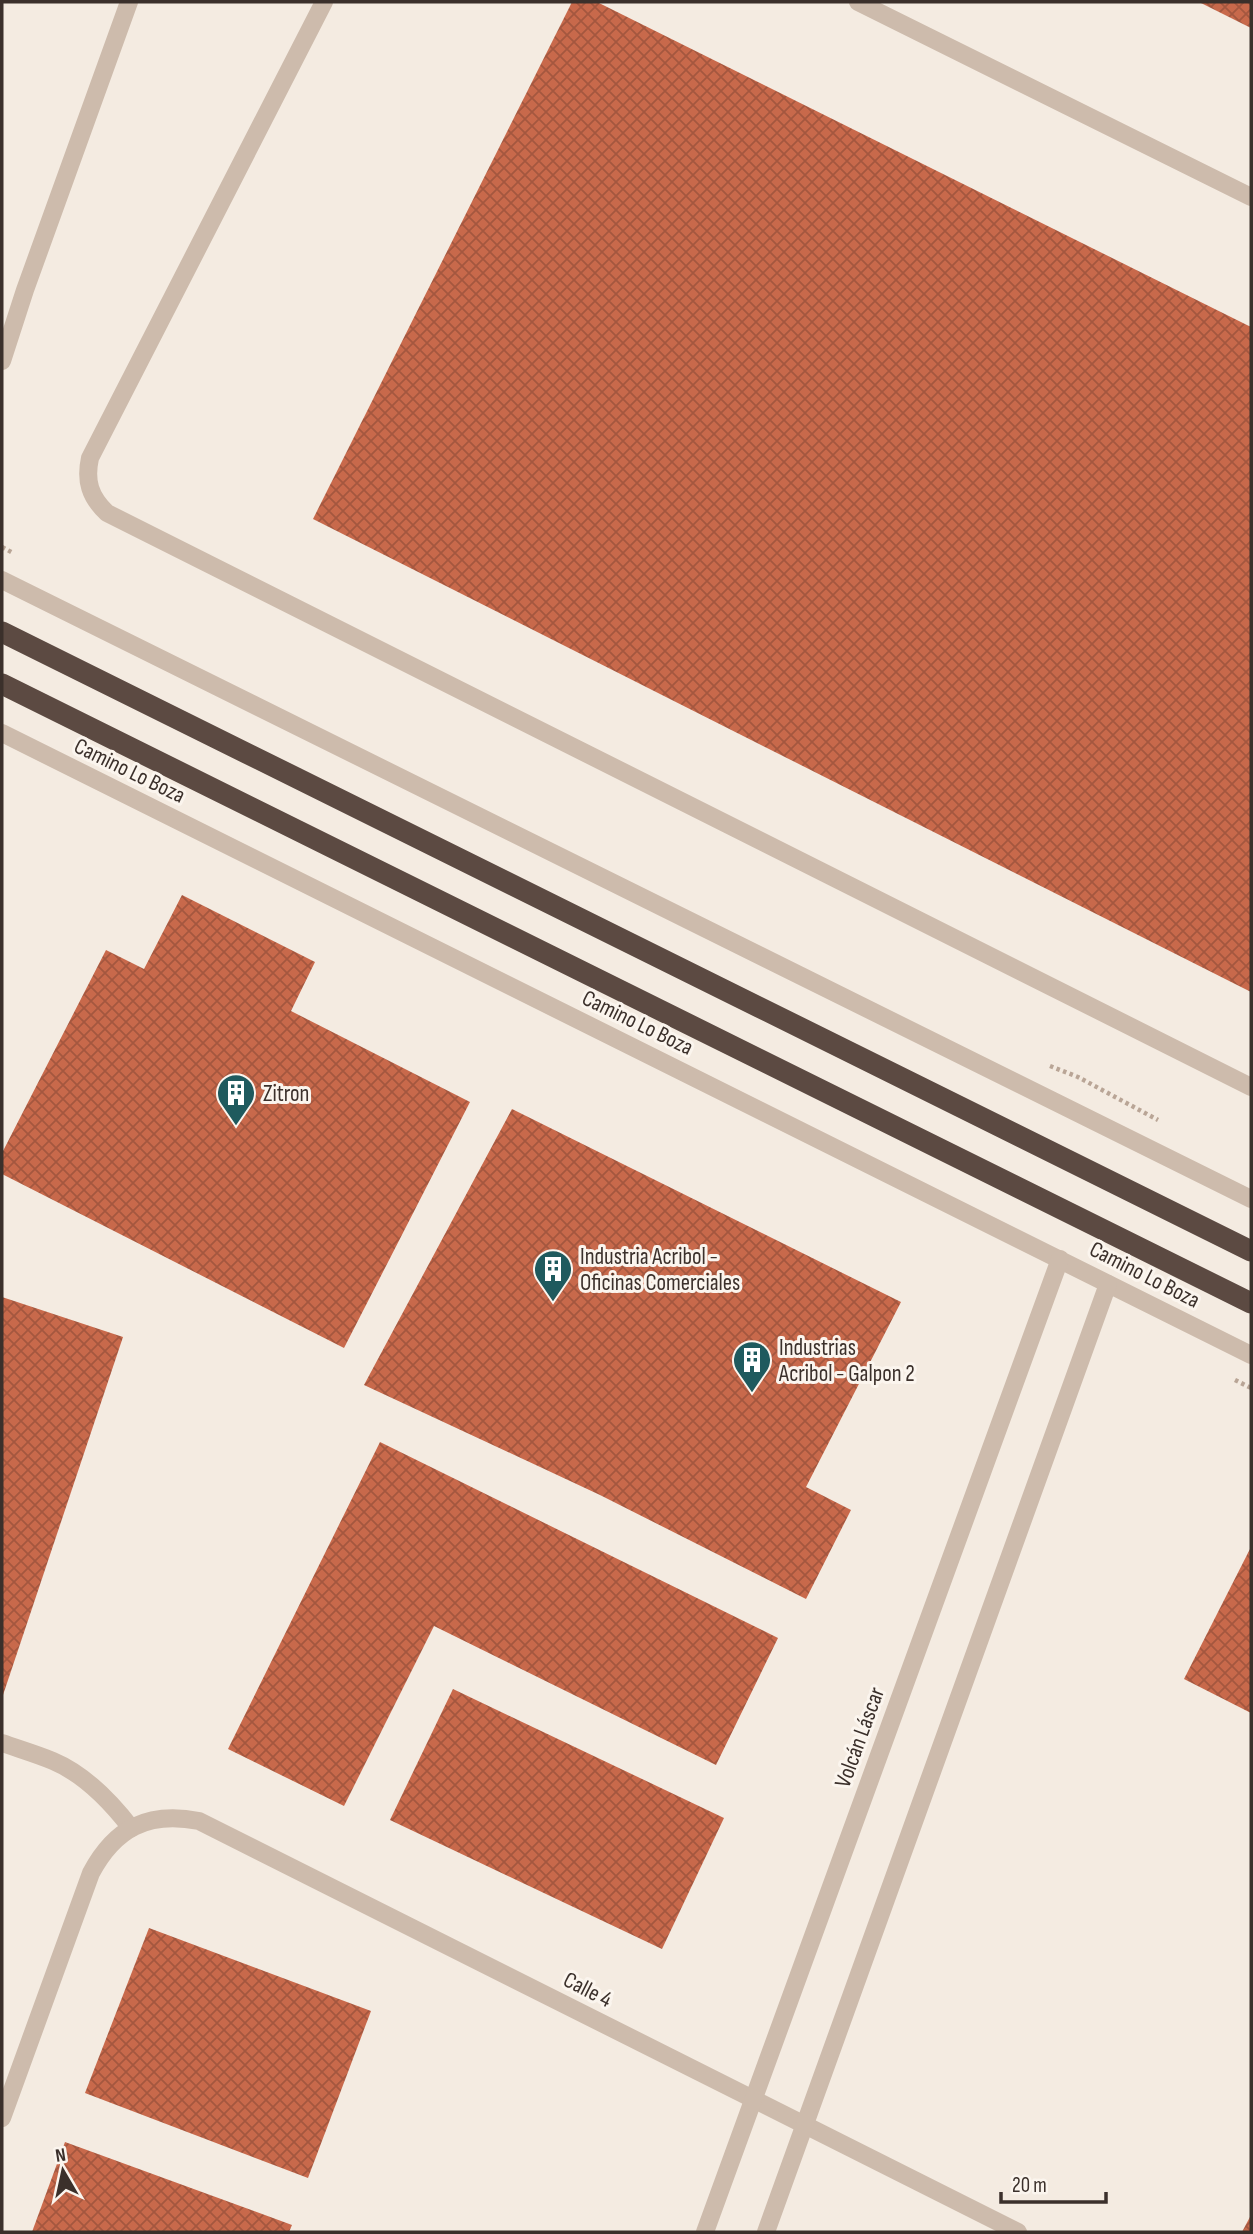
<svg xmlns="http://www.w3.org/2000/svg" width="1253" height="2234" font-family="'Sofia Sans Condensed',sans-serif">
  <style>
    .building { fill: url(#building-cross-hatch) }
    .lines { fill: none; stroke-linecap: round; stroke-linejoin: round }
    .path { stroke: #b9a596; stroke-width: 4.5; stroke-dasharray: 3.5 3.5; stroke-linecap: butt }
    .minor { stroke: #cdbbac; stroke-width: 18 }
    .highway { stroke: #5c4a42; stroke-width: 21 }
    .labels { text-anchor: middle; stroke-width: 6; stroke-linejoin: round; paint-order: stroke }
    .street-label { font-size: 23px; fill: #3b302b; stroke: #fbf5ee }
    .poi-label { font-size: 23px; fill: #3b302b; stroke: #fbf5ee; text-anchor: start }
  </style>
  <defs>
    <pattern id="building-cross-hatch" width="8" height="8" patternUnits="userSpaceOnUse" patternTransform="scale(1.75)"><rect width="8" height="8" fill="#c8694b"/><path d="M0 0l8 8M0 8l8-8" fill="none" stroke="#a4573f"/></pattern>
  </defs>
  <rect width="100%" height="100%" fill="#f4ebe1"/>
  <g class="building">
    <path d="M572,2H597L1251,327V992L313,519Z"/>
    <path d="M1199,2H1251V28Z"/>
    <path d="M182,895L315,962L291,1011L470,1102L344,1348L2,1174V1153L106,950L144,969Z"/>
    <path d="M512,1109L901,1302L806,1487L851,1510L806,1599L600,1495L364,1385Z"/>
    <path d="M2,1297L123,1337L2,1698Z"/>
    <path d="M380,1442L778,1638L716,1765L434,1626L344,1806L228,1749Z"/>
    <path d="M1251,1547V1713L1184,1679Z"/>
    <path d="M453,1689L724,1818L662,1949L390,1820Z"/>
    <path d="M149,1928L371,2011L308,2178L85,2093Z"/>
    <path d="M65,2142L292,2225L289,2232H32Z"/>
    <path d="M1251,2215V2232H1242Z"/>
  </g>
  <g class="lines">
    <g class="path">
      <path d="M2,547L13,553"/>
      <path d="M1050,1066L1078,1077L1158,1120"/>
      <path d="M1235,1380L1251,1388"/>
    </g>
    <g class="minor">
      <path d="M324,2L90,458C85,481 90,497 107,513L1251,1087"/>
      <path d="M858,2L1251,197"/>
      <path d="M2,361L25,290L129,2"/>
      <path d="M2,580L1251,1199"/>
      <path d="M2,733L1251,1355"/>
      <path d="M2,1743C19,1749 36,1754 53,1761C84,1774 111,1802 131,1828"/>
      <path d="M2,2118L91,1873C115,1828 148,1811 199,1821L1018,2232"/>
      <path d="M705,2232L1060,1259"/>
      <path d="M766,2232L1108,1284"/>
    </g>
    <g class="highway">
      <path d="M2,632L1251,1251"/>
      <path d="M2,684L1251,1303"/>
    </g>
  </g>
  <defs>
    <symbol id="building-pin" viewBox="-11 -11 22 30"><path d="M0 17L-7.5 6A9.5 9.5 0 1 1 7.5 6Z" fill="#1f5a5e" stroke="#fbf5ee"/><path d="M-4-6H4V6H1V3H-1V6H-4ZM-2.5-4.3h1.7v1.8h-1.7ZM.8-4.3h1.7v1.8H.8ZM-2.5-1h1.7V.8h-1.7ZM.8-1h1.7V.8H.8Z" fill="#fff"/></symbol>
  </defs>
  <g fill-rule="evenodd">
    <use href="#building-pin" x="214" y="1071" width="44" height="60"/>
    <use href="#building-pin" x="531" y="1247" width="44" height="60"/>
    <use href="#building-pin" x="730" y="1338" width="44" height="60"/>
  </g>
  <g class="labels">
    <g class="street-label">
      <text transform="translate(130 770) rotate(26)" y="8">Camino Lo Boza</text>
      <text transform="translate(638 1022) rotate(26)" y="8">Camino Lo Boza</text>
      <text transform="translate(1145 1274) rotate(27)" y="8">Camino Lo Boza</text>
      <text transform="translate(859 1737) rotate(-70)" y="8">Volcán Láscar</text>
      <text transform="translate(588 1989) rotate(27)" y="8">Calle 4</text>
    </g>
    <g class="poi-label">
      <text x="263" y="1101">Zitron</text>
      <text x="580" y="1264">Industria Acribol -<tspan x="580" dy="26">Oficinas Comerciales</tspan></text>
      <text x="779" y="1355">Industrias<tspan x="779" dy="26">Acribol - Galpon 2</tspan></text>
    </g>
  </g>
  <rect width="1253" height="2234" fill="none" stroke="#3b302b" stroke-width="7"/>
  <g transform="translate(63 2171) rotate(351)" stroke="#fbf5ee" stroke-width="5" paint-order="stroke">
  <path d="M0-5L12 26L0 18L-12 26Z" fill="#3b302b"/>
  <text y="-10" font-size="19" font-weight="bold" text-anchor="middle" fill="#3b302b">N</text>
  </g>
  <path d="M1001 2192v10h105v-10" fill="none" stroke="#3b302b" stroke-width="3.5"/>
  <text x="1012" y="2192" font-size="21" fill="#3b302b" stroke="#fbf5ee" stroke-width="5" paint-order="stroke">20 m</text>
</svg>
